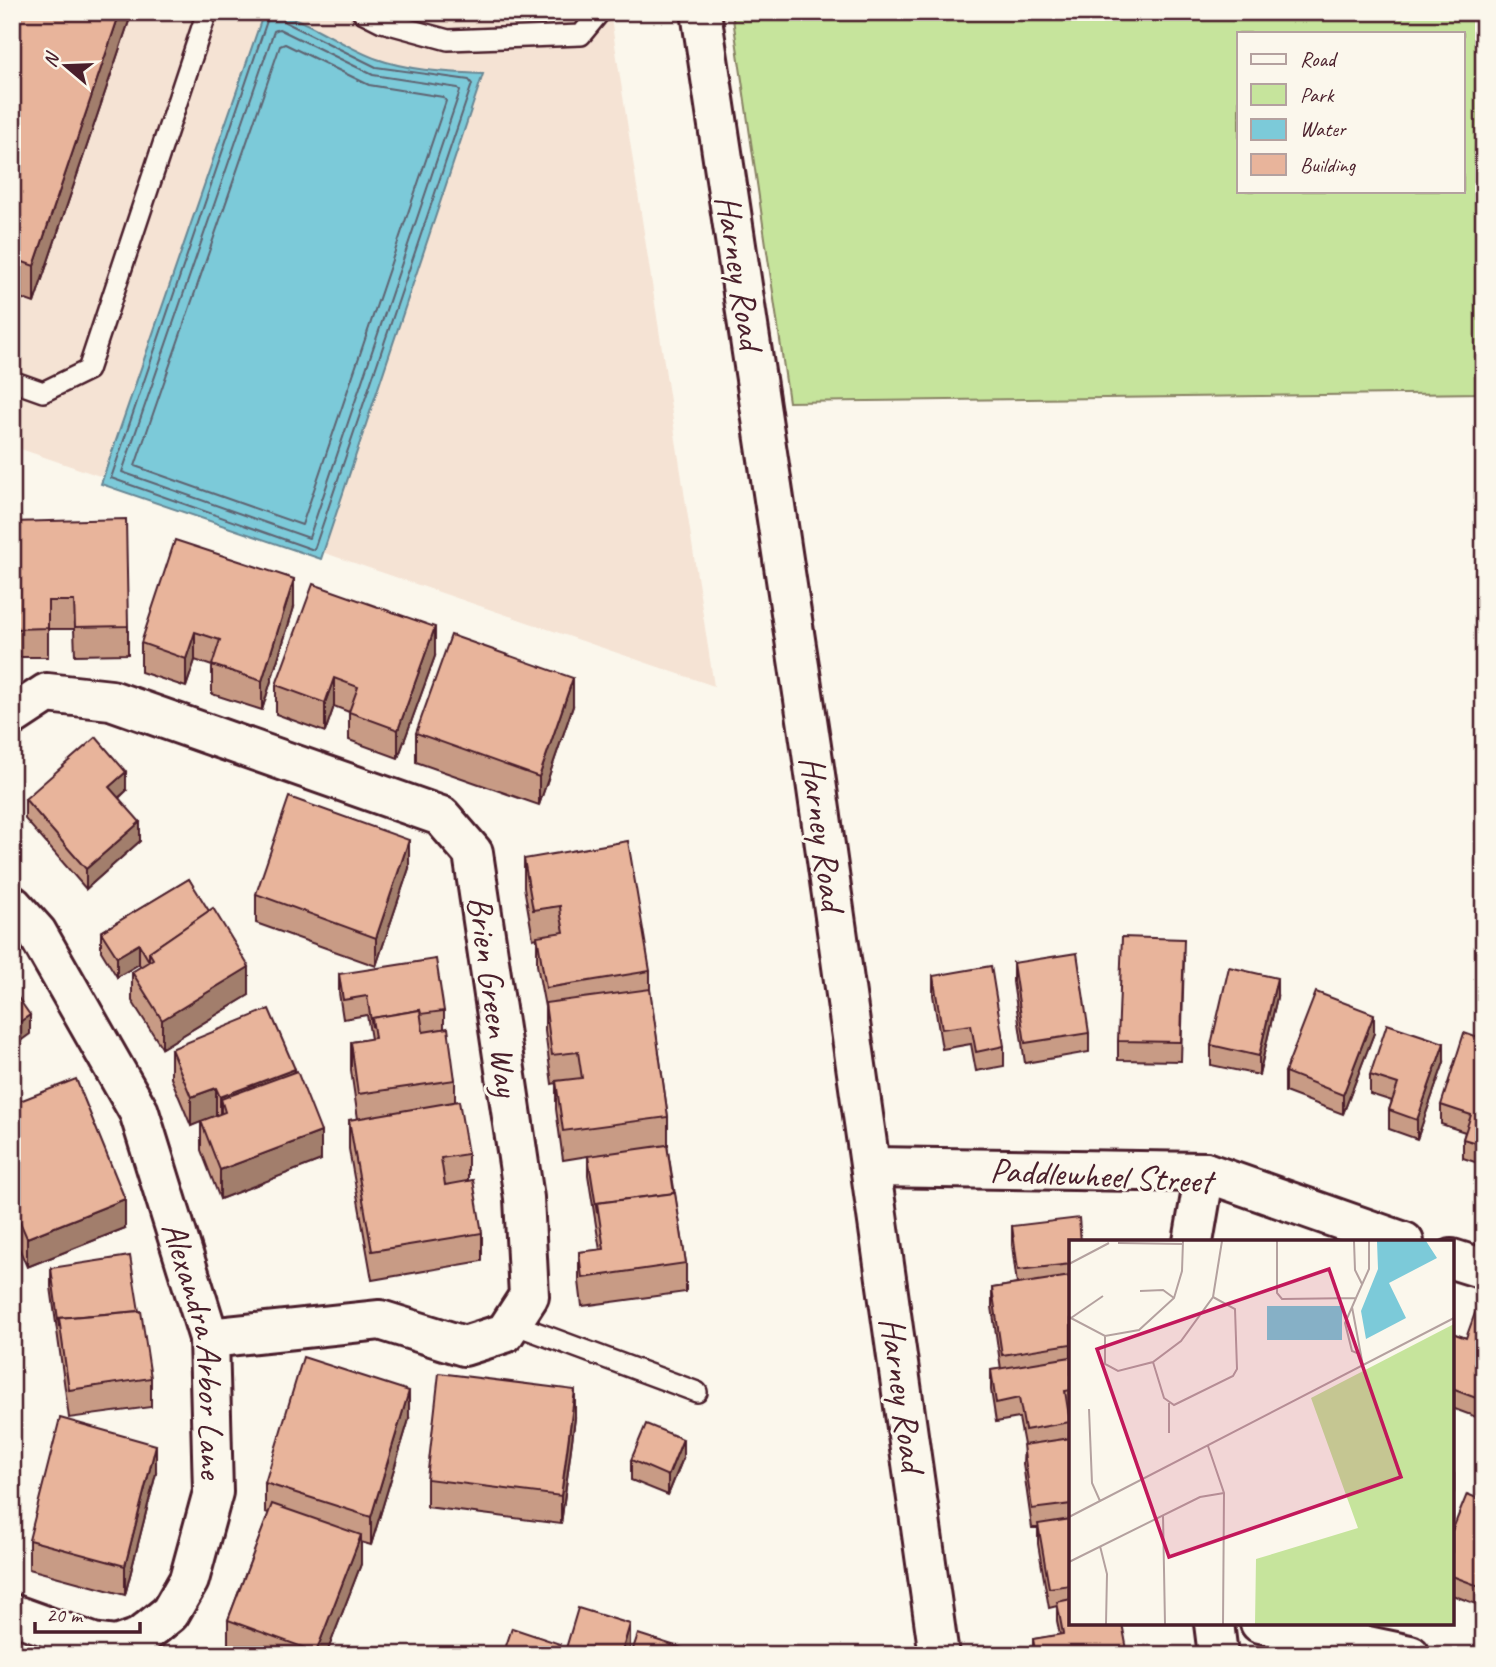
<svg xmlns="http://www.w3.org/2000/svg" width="1496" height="1667" font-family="Caveat,sans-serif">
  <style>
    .built { fill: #f5e3d4 }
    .green { fill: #c6e49c; stroke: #888264; stroke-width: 2; fill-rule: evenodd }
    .water { fill: #7ccad9; stroke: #688693; stroke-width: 2 }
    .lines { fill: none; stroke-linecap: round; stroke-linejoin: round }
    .shore { stroke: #5e6371; stroke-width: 2 }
    .service-casing { stroke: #4a1f2b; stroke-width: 24 }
    .minor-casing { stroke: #4a1f2b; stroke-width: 44 }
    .tertiary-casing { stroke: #4a1f2b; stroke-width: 44 }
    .service { stroke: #fbf7ec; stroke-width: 19 }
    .minor { stroke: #fbf7ec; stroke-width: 38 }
    .tertiary { stroke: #fbf7ec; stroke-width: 38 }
    .wall { fill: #c89b85; stroke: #4a1f2b; stroke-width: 2 }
    .shaded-wall { fill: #a27e6c; stroke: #4a1f2b; stroke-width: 2 }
    .building { fill: #e8b49b; stroke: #4a1f2b; stroke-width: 2 }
    .labels { text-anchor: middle; stroke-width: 6; stroke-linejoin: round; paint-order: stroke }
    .street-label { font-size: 35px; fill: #4a1f2b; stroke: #fbf7ec }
    .inset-road { fill: none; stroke: #b4a19f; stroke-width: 2 }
    .view { fill: #c2185b; fill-opacity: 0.15; stroke: #c2185b; stroke-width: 3.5 }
    .inset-edge { fill: none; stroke: #4a1f2b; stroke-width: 3.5 }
  </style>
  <rect width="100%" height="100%" fill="#fbf7ec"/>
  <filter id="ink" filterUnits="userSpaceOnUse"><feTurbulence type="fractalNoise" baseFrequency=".0143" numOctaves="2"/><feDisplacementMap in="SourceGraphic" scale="14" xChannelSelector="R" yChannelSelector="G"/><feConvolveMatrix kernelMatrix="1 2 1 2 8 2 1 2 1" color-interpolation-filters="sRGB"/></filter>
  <g filter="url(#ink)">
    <path class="built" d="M12,12H610L714,686L12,446Z"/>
    <path class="green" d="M732,12H1484V393L789,402ZM1239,33H1463V191H1239Z"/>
    <path class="water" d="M264,12C300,12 341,47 377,59C410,71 448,72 483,74L321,559L101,484Z"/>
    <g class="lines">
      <g class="shore">
        <path d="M270,12L111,478L314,550L472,84L469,80L376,67L285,22L280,12"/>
        <path d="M279,29L373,75L458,88L460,91L309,538L122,472L274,31Z"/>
        <path d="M285,44L369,85L443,97L446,101L302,525L135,466L280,46Z"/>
      </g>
      <defs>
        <g id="service">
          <path d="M362,12L382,22L448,40L581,35L600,12"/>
          <path d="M12,381L43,392L88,370L207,12"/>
          <path d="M511,1323L697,1392"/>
        </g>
        <g id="minor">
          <path d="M12,716L47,693L111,700L441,816L473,853L524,1198L529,1296L505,1333L464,1346L380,1320L209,1338"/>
          <path id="s1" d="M12,905L37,933L139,1112L209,1338L213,1492L189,1580L170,1613L139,1638L116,1646L93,1643L12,1614"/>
          <path d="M871,1167L1205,1172L1404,1242"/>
          <path d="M1193,1242L1205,1172"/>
          <path d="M1452,1259L1484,1269"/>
          <path d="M1214,1623L1218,1655"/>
          <path d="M1260,1623L1410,1655"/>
        </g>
        <path id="tertiary" d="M701,12L811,746L939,1655"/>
      </defs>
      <use href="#service" class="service-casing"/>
      <use href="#minor" class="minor-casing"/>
      <use href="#tertiary" class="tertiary-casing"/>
      <use href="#service" class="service"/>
      <use href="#minor" class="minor"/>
      <use href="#tertiary" class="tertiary"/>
    </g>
    <g class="wall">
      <path d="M12,12H132L34,303L12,295Z"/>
      <path d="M12,522L128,626V654L75,655L74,629H48V657H12Z"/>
      <path d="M294,607L262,710L212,694V666L195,660L186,687L141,672V643Z"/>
      <path d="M435,656L398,758L349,740V712L334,706L325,732L276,714V685Z"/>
      <path d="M573,706L539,805L416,762V733Z"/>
      <path d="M126,791L119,798L140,841L86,889L25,819V799Z"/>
      <path d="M524,859L650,971V991L668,1117V1145H667L686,1263V1292L582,1306L579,1281V1252L600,1250L588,1175V1156L563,1160L556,1109V1083L552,1084L545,1031V1007L537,965V938L533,939L524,887Z"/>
      <path d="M409,868L376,966L256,923V894Z"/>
      <path d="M189,879L249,995L162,1048L132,1001V972L141,967L139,964L117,977L101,951V932Z"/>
      <path d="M1184,958L1181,1061L1118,1060V1041Z"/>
      <path d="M1013,963L1089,1033V1052L1025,1063L1013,982Z"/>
      <path d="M339,974L444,1011V1029L455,1080V1102L468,1154V1181L482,1233V1261L372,1280L349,1149V1120L358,1119L351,1070V1042L371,1039L367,1015L343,1019L339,993Z"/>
      <path d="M933,976L1004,1046V1066L976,1071L971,1044L942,1049L933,995Z"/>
      <path d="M1277,997L1259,1075L1211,1065V1045Z"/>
      <path d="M1374,1033L1343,1114L1285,1092V1072Z"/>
      <path d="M1484,1040V1165L1463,1158V1139L1465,1132L1441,1124V1105Z"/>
      <path d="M171,1049L295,1072L321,1160L220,1199L201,1150V1121L191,1126L171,1078Z"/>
      <path d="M1444,1062L1417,1139L1389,1129V1110L1392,1101L1370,1094V1075Z"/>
      <path d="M12,1104L125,1228L27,1267L12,1232Z"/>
      <path d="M1012,1226L1071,1242V1409L1068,1410L1070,1422V1438H1071V1623L1128,1655H1033V1639L1060,1635L1057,1621V1606L1049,1608L1038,1544V1528H1032L1023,1464L1024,1445L1019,1418L996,1422L991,1390V1370L1001,1369L992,1307V1288L1017,1284L1012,1245Z"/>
      <path d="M51,1268L151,1378V1407L69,1418L51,1287Z"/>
      <path d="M1484,1316V1396L1476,1417L1452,1408V1333L1466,1338Z"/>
      <path d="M575,1418L561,1524L427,1507V1479Z"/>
      <path d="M409,1419L371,1545L361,1542V1564L326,1655H246L228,1648V1620L269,1513L265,1512V1483Z"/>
      <path d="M683,1458L668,1495L631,1480V1460Z"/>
      <path d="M156,1473L125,1595L29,1569V1540Z"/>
      <path d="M1484,1501V1607L1452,1595V1531Z"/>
    </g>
    <g class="shaded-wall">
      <path d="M120,12H132L34,303V266Z"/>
      <path d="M294,579V607L262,710V681Z"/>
      <path d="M435,627V656L398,758V730Z"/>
      <path d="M195,632V660L186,687V659Z"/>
      <path d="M334,678V706L325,732V703Z"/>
      <path d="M573,678V706L539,805V777Z"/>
      <path d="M126,772V791L109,806V787Z"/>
      <path d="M140,822V841L86,889V869Z"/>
      <path d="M409,840V868L376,966V938Z"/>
      <path d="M139,944V964L117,977V957Z"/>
      <path d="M249,967V995L162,1048V1020Z"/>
      <path d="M1277,978V997L1259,1075V1056Z"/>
      <path d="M1374,1014V1033L1343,1114V1095Z"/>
      <path d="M30,1015V1034L12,1047V1027Z"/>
      <path d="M1444,1043V1062L1417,1139V1120Z"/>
      <path d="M295,1069V1098L221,1099V1125L220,1126V1097Z"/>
      <path d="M216,1088V1116L191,1126V1097Z"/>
      <path d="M321,1132V1160L220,1199V1170Z"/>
      <path d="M125,1199V1228L27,1267V1238Z"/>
      <path d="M1484,1377V1396L1476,1417V1398Z"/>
      <path d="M575,1390V1418L561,1524V1496Z"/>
      <path d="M409,1391V1419L371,1545V1517Z"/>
      <path d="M683,1439V1458L668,1495V1476Z"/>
      <path d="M156,1445V1473L125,1595V1566Z"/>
      <path d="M1454,1473V1492L1452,1496V1477Z"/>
      <path d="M361,1535V1564L326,1655H316V1652Z"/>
      <path d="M630,1624V1655H621Z"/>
    </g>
    <g class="building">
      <path d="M12,12H120L34,266L12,258Z"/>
      <path d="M126,519L128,626L75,627L74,601H48V628L12,629V522Z"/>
      <path d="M175,540L294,579L262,681L212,665L220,640L195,632L186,659L141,643Z"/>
      <path d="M313,584L435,627L398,730L349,712L358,687L334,678L325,703L276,685Z"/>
      <path d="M451,635L573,678L539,777L416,733Z"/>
      <path d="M96,737L126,772L109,787L140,822L86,869L25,799Z"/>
      <path d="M1484,744V873H1483Z"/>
      <path d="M289,797L409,840L376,938L256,894Z"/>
      <path d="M628,841L650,971L546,988L537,936L564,932L561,916L560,906L533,910L524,859Z"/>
      <path d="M189,879L209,911L149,952V961L139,944L117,957L101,932Z"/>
      <path d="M213,908L249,967L162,1020L132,972L153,959L149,952Z"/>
      <path d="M1122,937L1184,939L1181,1042L1118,1041Z"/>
      <path d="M1077,953L1089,1033L1025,1043L1013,963Z"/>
      <path d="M436,959L444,1011L421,1014L420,1010L372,1018V1027L367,996L343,1000L339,974Z"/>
      <path d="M991,966L1004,1046L976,1052L971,1025L942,1029L933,976Z"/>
      <path d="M1229,967L1277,978L1259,1056L1211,1045Z"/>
      <path d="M12,989L30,1015L12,1027Z"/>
      <path d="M650,989L668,1117L563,1131L556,1081L582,1078L578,1052L552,1055L545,1003Z"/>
      <path d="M1316,992L1374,1014L1343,1095L1285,1072Z"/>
      <path d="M269,1009L295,1069L220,1097L216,1088L191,1097L171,1049Z"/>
      <path d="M420,1010L423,1032L448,1028L455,1080L358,1094L351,1042L375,1038L372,1018Z"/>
      <path d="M1387,1024L1444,1043L1417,1120L1389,1110L1398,1084L1370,1075Z"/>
      <path d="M1464,1033L1484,1040V1145L1463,1139L1471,1115L1441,1105Z"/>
      <path d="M297,1071L321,1132L220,1170L201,1121L225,1112L221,1099Z"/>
      <path d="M76,1079L125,1199L27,1238L12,1204V1104Z"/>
      <path d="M459,1101L468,1154L441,1158L445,1185L473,1180L482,1233L372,1251L349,1120Z"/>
      <path d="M667,1145L674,1193L597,1203V1213L588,1156Z"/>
      <path d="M675,1193L686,1263L582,1278L579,1252L604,1249L597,1203Z"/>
      <path d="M1079,1218L1081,1242H1071V1264L1018,1270L1012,1226Z"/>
      <path d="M130,1256L139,1311L59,1318V1327L51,1268Z"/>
      <path d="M1071,1276V1344L1002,1355L992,1288Z"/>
      <path d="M141,1311L151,1378L69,1390L59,1318Z"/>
      <path d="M1475,1313L1484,1316V1377L1476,1398L1452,1389V1333L1466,1338Z"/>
      <path d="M303,1357L409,1391L371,1517L265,1483Z"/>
      <path d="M1071,1357V1390L1065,1391L1070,1422L1025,1430L1019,1398L996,1403L991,1370Z"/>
      <path d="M439,1373L575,1390L561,1496L427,1479Z"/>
      <path d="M60,1418L156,1445L125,1566L29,1540Z"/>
      <path d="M646,1424L683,1439L668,1476L631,1460Z"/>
      <path d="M1071,1438V1504L1032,1509L1023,1445Z"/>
      <path d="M1467,1494L1484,1501V1588L1452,1576V1531Z"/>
      <path d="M272,1504L361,1535L316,1652L228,1620Z"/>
      <path d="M1071,1519V1585L1049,1588L1038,1524Z"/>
      <path d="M1071,1599V1623H1122L1128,1655H1036L1033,1639L1063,1634L1057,1602Z"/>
      <path d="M578,1608L630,1624L621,1655H564Z"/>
      <path d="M512,1628L560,1644L556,1655H503Z"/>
      <path d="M638,1634L688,1650L687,1655H631Z"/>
      <path d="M240,1647L243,1655H218Z"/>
    </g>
  </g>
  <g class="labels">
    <g class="street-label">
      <text transform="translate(740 272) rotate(81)" y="12">Harney Road</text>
      <text transform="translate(823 833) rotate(82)" y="12">Harney Road</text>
      <text transform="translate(494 996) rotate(82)" y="12">Brien Green Way</text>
      <text transform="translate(1101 1175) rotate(3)" y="12">Paddlewheel Street</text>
      <text dy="12" stroke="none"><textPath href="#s1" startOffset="490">Alexandra Arbor Lane</textPath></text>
      <text transform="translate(903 1394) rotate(82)" y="12">Harney Road</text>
    </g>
  </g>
  <g transform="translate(1069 1240)">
    <rect width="385" height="385" fill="#fbf7ec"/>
    <path d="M385,84V384H186L187,319L289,288L242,158Z" fill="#c6e49c"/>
    <path d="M308,1H357L368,18L320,43L337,78L297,99L292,71L309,29ZM198,66H273V100H198Z" fill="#7ccad9"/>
    <path class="inset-road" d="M208,1V53L213,59L287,58L300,29V1M285,1L286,30L293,44M49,3L114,4M0,24L40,3M71,51L94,50L105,58M287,58L276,83L283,111L288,113M283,67L294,126M0,77L36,96L70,90L105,58L113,31L114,1M2,78L34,56M36,96V124L49,131L84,122L112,101L144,57L153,1M84,122L95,158L105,165L164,136L168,129L166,69L144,57M20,169L23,243L31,261M100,193V163M139,206L155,253L154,384M94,275L96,384M0,277L385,78M31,306L38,334L37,384M0,322L131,257L155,253"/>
    <path class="view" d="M260,29L332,237L100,317L28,109Z"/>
    <rect width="385" height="385" class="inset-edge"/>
  </g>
  <rect width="1496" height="1667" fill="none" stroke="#fbf7ec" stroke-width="42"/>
  <rect x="21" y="21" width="1454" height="1625" fill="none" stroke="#4a1f2b" stroke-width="2.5" filter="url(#ink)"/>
  <rect x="1237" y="32" width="228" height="161" fill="#fbf7ec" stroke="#b4a19f" stroke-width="2"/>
  <rect x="1251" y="54" width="35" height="10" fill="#fbf7ec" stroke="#b4a19f" stroke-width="2"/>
  <text x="1300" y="66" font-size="21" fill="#4a1f2b">Road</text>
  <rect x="1251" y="84" width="35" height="21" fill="#c6e49c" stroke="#b4a19f" stroke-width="2"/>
  <text x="1300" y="102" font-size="21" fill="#4a1f2b">Park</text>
  <rect x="1251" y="119" width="35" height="21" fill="#7ccad9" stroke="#b4a19f" stroke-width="2"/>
  <text x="1300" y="136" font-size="21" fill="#4a1f2b">Water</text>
  <rect x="1251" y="154" width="35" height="21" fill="#e8b49b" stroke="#b4a19f" stroke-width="2"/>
  <text x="1300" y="172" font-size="21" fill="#4a1f2b">Building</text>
  <g transform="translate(66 66) rotate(289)" stroke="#fbf7ec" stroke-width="5" paint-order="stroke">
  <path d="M0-5L12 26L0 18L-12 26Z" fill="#4a1f2b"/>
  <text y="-10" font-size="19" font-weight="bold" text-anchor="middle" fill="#4a1f2b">N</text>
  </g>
  <path d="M35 1622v10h105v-10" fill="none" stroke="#4a1f2b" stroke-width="3.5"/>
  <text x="46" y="1622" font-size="21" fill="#4a1f2b" stroke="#fbf7ec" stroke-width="5" paint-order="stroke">20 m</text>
</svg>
